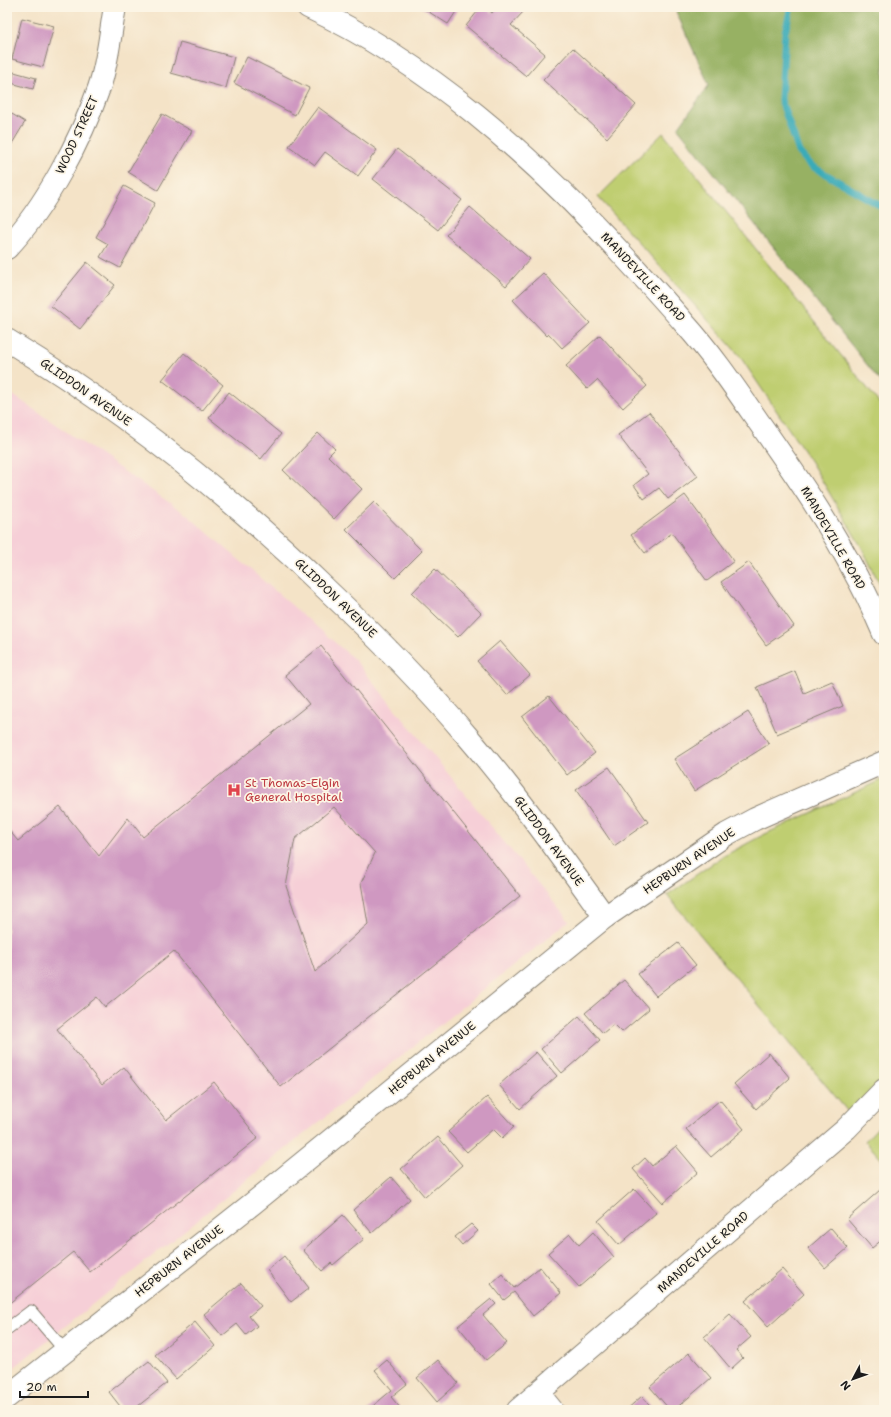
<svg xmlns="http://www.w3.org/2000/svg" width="891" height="1417" font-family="'Shantell Sans',sans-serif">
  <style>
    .built { fill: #f6cfd7 }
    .green { fill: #bfce71; stroke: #6e7546 }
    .forest { fill: #97b163; stroke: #5a6640 }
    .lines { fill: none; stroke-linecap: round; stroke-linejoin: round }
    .stream { stroke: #3babb8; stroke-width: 7 }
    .building { fill: #cf98c1; fill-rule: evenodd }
    .lane-casing { stroke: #888072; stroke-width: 13 }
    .street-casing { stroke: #888072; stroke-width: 24 }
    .lane { stroke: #fff; stroke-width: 11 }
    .street { stroke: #fff; stroke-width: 22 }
    .labels { text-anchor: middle; stroke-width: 3.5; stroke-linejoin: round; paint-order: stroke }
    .street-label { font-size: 12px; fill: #1c1c1c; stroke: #fcf5e5 }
    .health-label { font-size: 12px; fill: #be3a42; stroke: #fcf5e5; text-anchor: start }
  </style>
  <rect width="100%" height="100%" fill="#fcf5e5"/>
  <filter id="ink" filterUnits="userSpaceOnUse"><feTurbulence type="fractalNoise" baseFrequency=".025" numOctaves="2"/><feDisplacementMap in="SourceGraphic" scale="8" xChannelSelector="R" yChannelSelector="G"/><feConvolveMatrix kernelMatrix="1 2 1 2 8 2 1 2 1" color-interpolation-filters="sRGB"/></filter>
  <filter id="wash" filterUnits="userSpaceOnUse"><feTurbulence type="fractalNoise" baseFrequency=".012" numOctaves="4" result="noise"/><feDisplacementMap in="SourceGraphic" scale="16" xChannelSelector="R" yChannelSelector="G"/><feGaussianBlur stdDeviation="0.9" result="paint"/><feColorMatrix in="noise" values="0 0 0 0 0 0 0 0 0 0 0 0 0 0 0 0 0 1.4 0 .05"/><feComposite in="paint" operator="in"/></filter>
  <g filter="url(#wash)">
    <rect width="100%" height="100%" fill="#f4e3c7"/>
    <path class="built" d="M7,391L186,514L354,659L569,921L7,1373Z"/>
    <g class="green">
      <path d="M663,133L884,409V593L862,548L811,462L739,355L598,197Z"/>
      <path d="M884,779V1081L849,1113L667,895L722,857L763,835Z"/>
      <path d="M884,1121V1162L865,1141Z"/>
    </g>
    <path class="forest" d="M674,7H884V386L678,128L709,85Z"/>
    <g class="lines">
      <path class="stream" d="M791,7L785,32L781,100L799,152L810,165L884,208"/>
    </g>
    <g id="blocks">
      <g class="building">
        <path d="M421,7H459L448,24Z"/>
        <path d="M481,7H485L492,13L497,7H519L524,11L511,25L545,54L526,76L466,26Z"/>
        <path d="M22,18L54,26L43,67L12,59Z"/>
        <path d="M180,42L234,57L226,88L171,73Z"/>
        <path d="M573,48L636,105L607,138L543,80Z"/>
        <path d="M247,57L309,88L295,115L234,83Z"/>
        <path d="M14,72L36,78L33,89L11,83Z"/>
        <path d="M318,107L377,150L358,176L325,152L315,165L289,146Z"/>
        <path d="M7,111L25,122L7,152Z"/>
        <path d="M162,114L192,131L158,190L128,172Z"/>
        <path d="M397,149L462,200L438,230L373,179Z"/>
        <path d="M124,186L155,203L120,268L100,257L108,244L96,237Z"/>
        <path d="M470,207L530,259L506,286L446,235Z"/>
        <path d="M87,262L115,285L80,329L51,306Z"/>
        <path d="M543,273L590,323L562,348L549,334L547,336L513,300Z"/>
        <path d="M600,335L647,386L623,408L597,380L587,389L566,366Z"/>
        <path d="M184,353L223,385L202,411L162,380Z"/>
        <path d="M229,392L281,434L261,459L209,418Z"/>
        <path d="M649,412L698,476L668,499L659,488L644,499L634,485L648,474L618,435Z"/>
        <path d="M318,433L335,449L328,456L362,489L334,519L283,470Z"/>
        <path d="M685,495L734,561L707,581L672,533L645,553L631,535Z"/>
        <path d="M374,502L422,551L395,578L346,529Z"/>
        <path d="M749,562L794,626L766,645L721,582Z"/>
        <path d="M435,569L481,613L458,637L412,593Z"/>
        <path d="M500,641L530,675L507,695L477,661Z"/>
        <path d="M321,646L520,896L281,1087L174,951L105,1007L97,997L57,1029L102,1085L124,1067L166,1120L214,1082L258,1138L90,1272L73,1252L7,1305V828L18,841L60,807L99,856L128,818L143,837L309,704L285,675ZM334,807L375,853L361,883L368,924L315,972L286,886L295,839Z"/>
        <path d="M795,671L804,693L832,681L843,706L777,734L757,687Z"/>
        <path d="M549,696L595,753L567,775L522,717Z"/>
        <path d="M748,712L769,744L694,791L674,759Z"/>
        <path d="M609,767L648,822L614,846L576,790Z"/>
        <path d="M678,943L696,965L656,996L638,974Z"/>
        <path d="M624,980L649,1009L622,1032L614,1024L603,1033L585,1013Z"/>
        <path d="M579,1016L600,1040L562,1073L541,1049Z"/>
        <path d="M536,1052L557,1076L520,1109L499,1085Z"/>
        <path d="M769,1053L790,1078L756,1109L734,1084Z"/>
        <path d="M487,1097L514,1127L502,1138L493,1129L467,1152L448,1132Z"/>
        <path d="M720,1100L744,1129L711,1157L686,1129Z"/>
        <path d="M438,1137L462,1165L425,1197L401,1169Z"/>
        <path d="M676,1146L698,1172L663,1203L633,1169L645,1158L652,1166Z"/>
        <path d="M391,1177L410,1199L372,1233L353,1210Z"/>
        <path d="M634,1189L656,1213L619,1245L598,1221Z"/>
        <path d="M880,1190L884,1195V1238L872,1248L847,1219Z"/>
        <path d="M343,1215L364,1239L333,1265L331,1263L322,1271L303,1250Z"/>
        <path d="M471,1224L478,1231L462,1245L455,1237Z"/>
        <path d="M831,1228L848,1248L825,1268L808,1248Z"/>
        <path d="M593,1232L614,1257L579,1287L548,1253L570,1234L579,1245Z"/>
        <path d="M284,1256L309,1288L291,1302L267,1270Z"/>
        <path d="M540,1267L561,1293L533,1316L514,1292L504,1300L491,1284L502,1274L514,1288Z"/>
        <path d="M782,1269L804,1294L768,1327L745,1301Z"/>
        <path d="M241,1283L261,1306L249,1316L257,1326L246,1335L237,1324L222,1336L204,1314Z"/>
        <path d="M491,1299L496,1304L483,1315L507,1343L486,1360L458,1326Z"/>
        <path d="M730,1314L751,1337L736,1350L743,1358L731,1369L704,1337Z"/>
        <path d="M195,1322L215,1346L176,1379L155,1355Z"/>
        <path d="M689,1353L711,1378L674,1410H670L650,1387Z"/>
        <path d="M387,1360L407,1384L391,1397L402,1410H368L392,1390L375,1370Z"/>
        <path d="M438,1360L458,1383L437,1402L417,1378Z"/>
        <path d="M149,1361L167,1383L133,1410H123L109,1392Z"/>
        <path d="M642,1396L654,1410H626Z"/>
      </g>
    </g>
  </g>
  <g filter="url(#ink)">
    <use href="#blocks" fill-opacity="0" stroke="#888072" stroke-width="1"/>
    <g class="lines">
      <defs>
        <path id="lane" d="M7,1329L31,1311L65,1351"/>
        <g id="street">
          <path d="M308,7C428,63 532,156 621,253C642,276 664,299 685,324C712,354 735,388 758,421C794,472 830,524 858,579C868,597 876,616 884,634"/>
          <path d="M7,248C45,208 81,140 99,88C108,62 110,34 115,7"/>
          <path d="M7,340C122,410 228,494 325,588C375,635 423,684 468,737C517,794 561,856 605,917"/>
          <path d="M539,1394L552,1410"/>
          <path d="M7,1397L252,1204L605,917L727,834L755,819L884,762"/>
          <path d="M518,1410L846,1129L884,1090"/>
        </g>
      </defs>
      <use href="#lane" class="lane-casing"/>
      <use href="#street" class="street-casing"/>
      <use href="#lane" class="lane"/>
      <use href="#street" class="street"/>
    </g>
  </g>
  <defs>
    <symbol id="hospital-bare" viewBox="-9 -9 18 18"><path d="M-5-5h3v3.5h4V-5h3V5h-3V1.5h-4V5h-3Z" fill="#e0444e" stroke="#fcf5e5" stroke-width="2.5" paint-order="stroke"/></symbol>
  </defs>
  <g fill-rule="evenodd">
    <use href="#hospital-bare" x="224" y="780" width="20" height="20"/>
  </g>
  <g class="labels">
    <g class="street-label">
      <text transform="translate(77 135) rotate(-65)" y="4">WOOD STREET</text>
      <text transform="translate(643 277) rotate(47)" y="4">MANDEVILLE ROAD</text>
      <text transform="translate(86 392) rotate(35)" y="4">GLIDDON AVENUE</text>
      <text transform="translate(833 538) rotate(60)" y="4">MANDEVILLE ROAD</text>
      <text transform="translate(336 598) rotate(44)" y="4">GLIDDON AVENUE</text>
      <text transform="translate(549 841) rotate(54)" y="4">GLIDDON AVENUE</text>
      <text transform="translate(689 861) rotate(-34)" y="4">HEPBURN AVENUE</text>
      <text transform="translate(432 1058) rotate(-39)" y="4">HEPBURN AVENUE</text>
      <text transform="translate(703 1252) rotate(-41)" y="4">MANDEVILLE ROAD</text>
      <text transform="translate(179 1261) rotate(-38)" y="4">HEPBURN AVENUE</text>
    </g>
    <g class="health-label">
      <text x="245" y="787">St Thomas-Elgin<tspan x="245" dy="14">General Hospital</tspan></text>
    </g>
  </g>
  <rect width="891" height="1417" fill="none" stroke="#fcf5e5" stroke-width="24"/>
  <g transform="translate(853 1379) rotate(229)" stroke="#fcf5e5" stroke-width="3" paint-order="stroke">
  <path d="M0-3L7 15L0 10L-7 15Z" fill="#1c1c1c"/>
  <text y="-6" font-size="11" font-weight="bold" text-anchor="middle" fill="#1c1c1c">N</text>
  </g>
  <path d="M20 1391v6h68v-6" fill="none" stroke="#1c1c1c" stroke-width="2"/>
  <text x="26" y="1391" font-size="12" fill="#1c1c1c" stroke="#fcf5e5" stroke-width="3" paint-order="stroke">20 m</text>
</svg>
